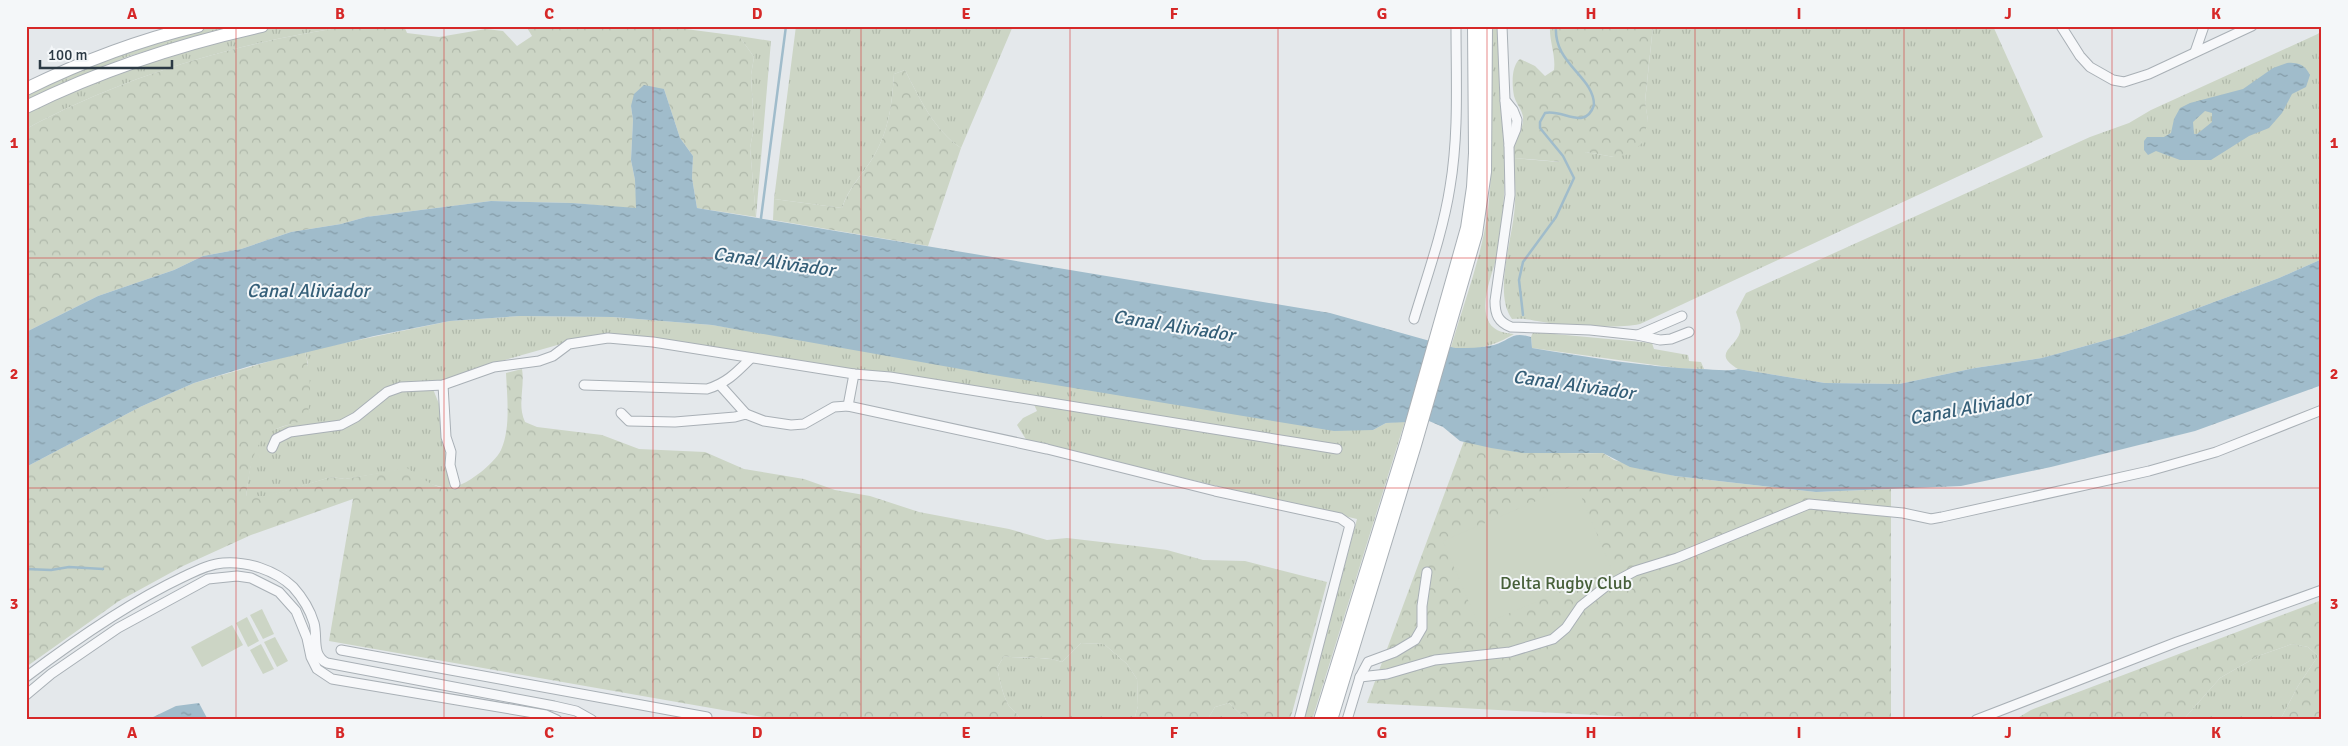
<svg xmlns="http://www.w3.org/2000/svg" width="2348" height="746" font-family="Signika,sans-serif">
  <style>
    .grass { fill: url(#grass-tufts) }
    .forest { fill: url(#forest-crowns) }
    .garden { fill: #ccd5c5 }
    .water { fill: url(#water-ripples); fill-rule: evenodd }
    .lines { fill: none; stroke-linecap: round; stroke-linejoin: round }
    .stream { stroke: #a0bccb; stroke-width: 2.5 }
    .street-casing { stroke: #a9b0b6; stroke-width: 11 }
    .secondary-casing { stroke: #a9b0b6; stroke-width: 14 }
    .street { stroke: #f7f8fa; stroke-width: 9 }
    .secondary { stroke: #fff; stroke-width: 12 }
    .grid { fill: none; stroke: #d62828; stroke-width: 1; stroke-opacity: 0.55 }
    .labels { text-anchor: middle; stroke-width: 4; stroke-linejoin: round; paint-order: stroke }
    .park-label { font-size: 18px; fill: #476039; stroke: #f4f7f9 }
    .water-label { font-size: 19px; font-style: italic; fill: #355f78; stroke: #f4f7f9 }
    .neatline { fill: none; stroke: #d62828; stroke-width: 2 }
    .grid-label { font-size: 16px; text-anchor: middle; font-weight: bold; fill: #d62828 }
  </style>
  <defs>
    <pattern id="grass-tufts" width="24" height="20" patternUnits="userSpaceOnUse" patternTransform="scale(1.25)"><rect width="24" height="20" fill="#ccd5c5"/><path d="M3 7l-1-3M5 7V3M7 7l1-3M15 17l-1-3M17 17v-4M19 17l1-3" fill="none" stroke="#afb8aa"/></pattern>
    <pattern id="forest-crowns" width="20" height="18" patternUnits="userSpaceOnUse" patternTransform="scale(1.25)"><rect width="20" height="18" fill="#ccd5c5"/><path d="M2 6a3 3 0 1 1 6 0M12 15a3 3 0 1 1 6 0" fill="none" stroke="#afb8aa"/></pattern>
    <pattern id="water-ripples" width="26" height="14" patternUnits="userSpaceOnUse" patternTransform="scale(1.25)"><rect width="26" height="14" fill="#a0bccb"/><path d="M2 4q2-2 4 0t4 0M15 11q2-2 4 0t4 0" fill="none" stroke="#839aa6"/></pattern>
  </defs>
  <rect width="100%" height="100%" fill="#e4e8eb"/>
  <g class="grass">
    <path d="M213,26H237L129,56L26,100V95C88,66 148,44 213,26Z"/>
    <path d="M281,26H351C239,42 126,75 26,129V111C107,72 194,47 281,26Z"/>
    <path d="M796,26H1013L961,148C934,130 920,99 905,70L894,74C892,104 889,130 874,156C863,174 848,188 842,208L774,199Z"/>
    <path d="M1490,26H1497C1502,101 1511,177 1498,251C1494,272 1481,295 1487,318C1491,330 1502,333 1514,334C1496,345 1471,353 1451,347C1464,302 1482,256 1488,210C1495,150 1491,87 1490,26Z"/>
    <path d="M1653,26H1993L2043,137L1640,324C1616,329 1569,326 1543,322C1530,320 1527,318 1512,319C1492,292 1515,233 1515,201C1516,187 1514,172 1514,158L1559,162L1586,152L1614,157L1648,121L1645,102Z"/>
    <path d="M2322,32V259L2279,278L2125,335L2042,358L1975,368L1899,384L1825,383L1738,369C1711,353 1736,348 1740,332C1742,325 1738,319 1736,312L1746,293L2090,137L2129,123L2151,110Z"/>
    <path d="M739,36L771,41L756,217L750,148L754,127L751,75L754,57Z"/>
    <path d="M520,316L613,317L712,325L1373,430L1386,423L1405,421L1312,720H1304L1357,519L1027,441L1017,425L1023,418L1037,411L1031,398L657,338L608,335L568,342L473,369L437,384L433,389L439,404L450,489L430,484L406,469L345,479L331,477L266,497H246C248,482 251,448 261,438C270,429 283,427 294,423L308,364L305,351L450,321Z"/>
    <path d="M1533,332L1652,343L1654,349L1688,355L1689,361L1701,362L1704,369L1676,368L1532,348L1531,337Z"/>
    <path d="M1081,643L1104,644L1127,664L1137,679L1138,706L1134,720H1020C1018,712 1011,710 1008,704C1002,693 1000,680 997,668L1004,656C1024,660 1043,655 1062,662Z"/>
    <path d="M2292,644L2308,647L2318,656L2298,686L2280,720H2183L2220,678L2258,656Z"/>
    <path d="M1229,703L1247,720H1207L1215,707Z"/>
  </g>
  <g class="forest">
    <path d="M351,26H404L407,33L439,37L486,29L503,31L517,46L532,36L526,26H663L739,36L754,57L751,75L754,127L750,148L756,217L697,208L692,178L693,156L680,138L664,89L631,106L633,120L631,160L635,180L637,209L572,203L491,201L366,217L341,224L291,232L241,249L203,256L174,270L98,296L26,332V129C126,75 239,42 351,26Z"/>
    <path d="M1550,26H1653L1645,101L1648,121L1642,143L1630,154L1614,157L1586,152L1574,163L1514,158C1514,155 1513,150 1514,147C1516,136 1524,129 1523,117C1522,109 1516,104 1514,96C1512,85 1511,66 1520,59L1535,66L1545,76L1554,70C1556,55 1549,41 1550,26Z"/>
    <path d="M905,70C920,99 934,130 961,148L928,246L773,220L774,199L842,208C849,187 863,174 874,156C889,130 892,104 894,74Z"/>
    <path d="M305,351C310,374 313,397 306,420C296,423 285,425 276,429C251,440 250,472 246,496H267L331,477L345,479L407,468C438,490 448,497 481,472C487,467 498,457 501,450C511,428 507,396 506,373L522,369C525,388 517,404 525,422L537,427L602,435L639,449L705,452L744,469L804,479L835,490L870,496L919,512L1009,529L1047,540L1067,538L1136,546L1167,550L1203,560L1245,561L1327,582L1292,713L1289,720H1247L1229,703L1215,707L1207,720H1134L1138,706L1137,679L1127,664L1104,644L1081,643L1062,662C1043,655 1023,660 1004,656L997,668C1000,680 1002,693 1008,704C1011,710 1018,712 1020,720H779L329,641L353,499L251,535L183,566L119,601L26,667V467L140,407L194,383Z"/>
    <path d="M1464,441C1511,453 1556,454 1603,453L1614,460L1675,476L1816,492L1891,489V720H1689L1367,703Z"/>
    <path d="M2322,600V720H2280L2298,686L2318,656L2308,647L2292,644L2258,656L2220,678L2183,720H2014L2031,710Z"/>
  </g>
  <g class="garden">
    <path d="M1576,484L1612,570L1479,626L1443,541Z"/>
    <path d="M262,609L274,634L263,639L250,615Z"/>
    <path d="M247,617L259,641L248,647L236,623Z"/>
    <path d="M232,625L243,645L202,667L191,647Z"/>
    <path d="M275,637L288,661L277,667L264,642Z"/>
    <path d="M261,644L274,669L263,674L250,650Z"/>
  </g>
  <g class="water">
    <path d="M2287,63C2298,62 2305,65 2310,75L2306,87L2292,94L2282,113L2269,128L2249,136L2211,160H2180L2156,151L2148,155L2144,150V141L2147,137H2164L2171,133L2174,119L2180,108L2190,103L2243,89L2273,68ZM2205,111L2212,113V122L2197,134H2194L2193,122Z"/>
    <path d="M644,85L664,89L680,138L693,156L692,178L697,208L1330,313L1455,348C1468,348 1481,348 1494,345C1511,340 1511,331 1531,337L1532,348C1588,357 1644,367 1700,369C1713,369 1725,372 1738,369L1825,383L1899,384L1975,368L2042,358L2125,335L2279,278L2322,259V385L2195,431L2051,467L1961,486L1816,492L1675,476L1630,467L1603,453H1523L1491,448L1460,441L1443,427L1429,421L1386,423L1373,430L1334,431L994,375L712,325L613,317L520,316L450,321L374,336L250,366L194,383L140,407L26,467V332L98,296L174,270L203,256L241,249L291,232L341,224L366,217L491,201L572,203L636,208L635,180L631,160L633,120L631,106L634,94Z"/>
    <path d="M199,703L208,720H147L176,706Z"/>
  </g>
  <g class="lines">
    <g class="stream">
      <path d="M761,218L786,26"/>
      <path d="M1523,315L1519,280L1523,262L1556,217L1574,178L1563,156L1540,128V122L1545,113C1562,108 1585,132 1594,105C1594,76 1553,64 1556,26"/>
      <path d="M26,569L51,570L69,567L103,569"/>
    </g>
    <defs>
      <g id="street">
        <path d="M1502,26L1505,100L1513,110L1517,120L1516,129L1509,146L1510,195L1495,301C1495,314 1498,322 1511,327L1590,330L1637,335L1660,340L1671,339L1689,332"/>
        <path d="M2061,26L2080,56L2090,67L2113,80L2124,82L2149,74L2252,26"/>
        <path d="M2195,52L2204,26"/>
        <path d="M1505,101L1509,145"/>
        <path d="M1414,319C1427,276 1443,232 1450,187C1459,134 1456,79 1456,26"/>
        <path d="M1638,335L1682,316"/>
        <path d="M854,374L848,406L1047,449L1215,491L1340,518L1350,525L1299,720"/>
        <path d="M443,385L446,437L451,452L450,465L455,484"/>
        <path d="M584,385L707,389C727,383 737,372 751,358"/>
        <path d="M720,385L746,414"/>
        <path d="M621,413L629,421L675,422L735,417L746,414L764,421L791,425L804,424L834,407L848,406"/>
        <path d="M272,448L276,439L290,432L341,425L356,417L387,392L401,387L443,385L494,367L539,361L553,356L569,344L608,338L653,342L854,374L890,377L1337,449"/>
        <path d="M341,650L707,717"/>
        <path d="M26,677C75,640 128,603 183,577C196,571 209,564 223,563C247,561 275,570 293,587C302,597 310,610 314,623C318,638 311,655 327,663L554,706L576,711L592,720"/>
        <path d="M1360,677L1387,674L1435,660L1510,652L1553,639L1566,628L1581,606L1605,587L1635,571L1677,558L1809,504L1903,513L1931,519L1942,517L2149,471L2216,452L2322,410"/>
        <path d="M26,695L51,674L118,628L208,579L237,576L251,578L279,592L296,611L307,638L311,657L317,669L332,679L546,715L557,720"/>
        <path d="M1347,720L1360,677L1368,662L1395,652L1415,640L1422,628V606L1427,572"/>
        <path d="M1976,720L2177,642L2322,590"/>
      </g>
      <g id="secondary">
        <path d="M26,89C81,62 139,40 198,26"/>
        <path d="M26,107C101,70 180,44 262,26"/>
        <path d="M1320,720L1407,440L1467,228L1473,187L1475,153L1474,26"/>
        <path d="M1331,720L1415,445L1476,234L1485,172L1486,26"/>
      </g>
    </defs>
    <use href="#street" class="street-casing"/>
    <use href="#secondary" class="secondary-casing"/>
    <use href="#street" class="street"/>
    <use href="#secondary" class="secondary"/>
  </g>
  <path class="grid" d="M236,26V720M444,26V720M653,26V720M861,26V720M1070,26V720M1278,26V720M1487,26V720M1695,26V720M1904,26V720M2112,26V720M26,258H2322M26,488H2322"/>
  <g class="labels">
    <g class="park-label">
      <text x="1566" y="589">Delta Rugby Club</text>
    </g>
    <g class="water-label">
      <text transform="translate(774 261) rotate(8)" y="7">Canal Aliviador</text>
      <text x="308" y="297">Canal Aliviador</text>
      <text transform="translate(1174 325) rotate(9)" y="7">Canal Aliviador</text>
      <text transform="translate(1574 384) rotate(8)" y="7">Canal Aliviador</text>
      <text transform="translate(1970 407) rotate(-10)" y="7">Canal Aliviador</text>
    </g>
  </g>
  <rect width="2348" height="746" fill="none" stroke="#f4f7f9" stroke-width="55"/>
  <path d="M40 60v8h132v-8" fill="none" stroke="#2b3944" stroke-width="2.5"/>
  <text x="48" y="60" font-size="15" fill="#2b3944" stroke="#f4f7f9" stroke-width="4" paint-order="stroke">100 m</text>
  <rect x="28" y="28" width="2292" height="690" class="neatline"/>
  <g class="grid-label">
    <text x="132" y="19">A</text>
    <text x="340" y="19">B</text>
    <text x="549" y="19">C</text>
    <text x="757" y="19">D</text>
    <text x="966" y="19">E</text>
    <text x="1174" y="19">F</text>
    <text x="1382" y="19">G</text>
    <text x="1591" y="19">H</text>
    <text x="1799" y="19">I</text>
    <text x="2008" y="19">J</text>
    <text x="2216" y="19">K</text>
    <text x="14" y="148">1</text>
    <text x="2334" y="148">1</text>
    <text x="14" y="379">2</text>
    <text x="2334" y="379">2</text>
    <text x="14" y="609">3</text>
    <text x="2334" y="609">3</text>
    <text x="132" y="738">A</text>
    <text x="340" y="738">B</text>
    <text x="549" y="738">C</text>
    <text x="757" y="738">D</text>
    <text x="966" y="738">E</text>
    <text x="1174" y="738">F</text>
    <text x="1382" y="738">G</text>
    <text x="1591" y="738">H</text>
    <text x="1799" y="738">I</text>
    <text x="2008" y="738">J</text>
    <text x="2216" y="738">K</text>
  </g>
</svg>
